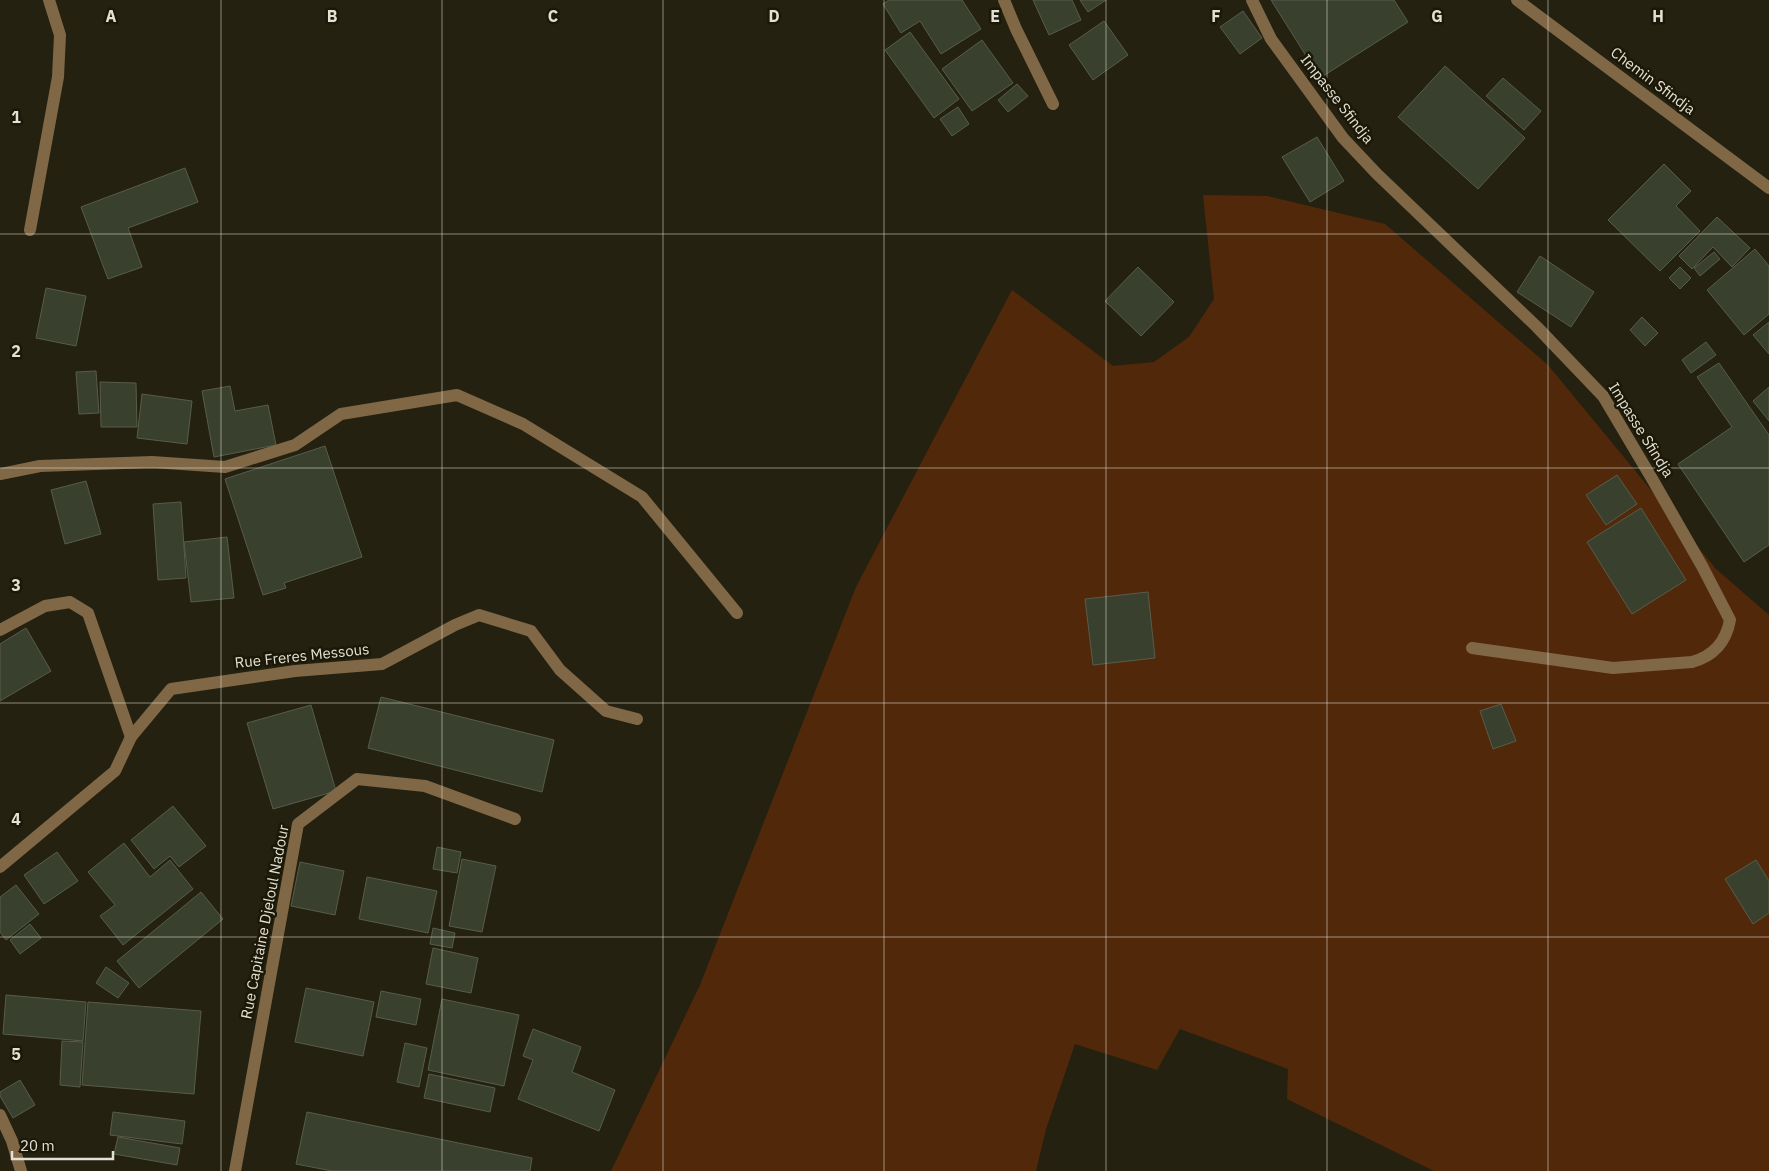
<svg xmlns="http://www.w3.org/2000/svg" width="1769" height="1171" font-family="'IBM Plex Sans',sans-serif">
  <style>
    .green { fill: #52280b }
    .building { fill: #3a402e; stroke: #575d49 }
    .lines { fill: none; stroke-linecap: round; stroke-linejoin: round }
    .minor { stroke: #806847; stroke-width: 12 }
    .grid { fill: none; stroke: #e3e1d5; stroke-width: 1; stroke-opacity: 0.55 }
    .labels { text-anchor: middle; stroke-width: 5; stroke-linejoin: round; paint-order: stroke }
    .street-label { font-size: 15px; fill: #e3e1d5; stroke: #1c1807 }
    .grid-label { font-size: 16px; text-anchor: middle; font-weight: bold; fill: #e3e1d5; stroke: #1c1807; stroke-width: 5; stroke-linejoin: round; paint-order: stroke }
  </style>
  <rect width="100%" height="100%" fill="#252110"/>
  <path class="green" d="M1203,195L1267,196L1385,224L1548,365L1716,569L1769,615V1171H1434L1287,1099L1288,1069L1180,1029L1157,1070L1075,1044L1046,1129L1036,1171H611L700,985L856,587L1012,290L1113,366L1154,362L1189,337L1214,299Z"/>
  <g class="building">
    <path d="M889,0H962L981,29L941,54L920,21L901,33L883,4Z"/>
    <path d="M1033,0H1072L1081,20L1049,35Z"/>
    <path d="M1080,0H1106L1088,12Z"/>
    <path d="M1271,0H1394L1408,22L1320,78Z"/>
    <path d="M1243,11L1262,38L1240,54L1220,27Z"/>
    <path d="M1104,21L1128,55L1093,80L1069,45Z"/>
    <path d="M910,32L959,99L934,118L885,50Z"/>
    <path d="M982,40L1013,83L972,111L942,69Z"/>
    <path d="M1445,66L1525,138L1478,189L1398,117Z"/>
    <path d="M1503,78L1541,111L1524,130L1486,96Z"/>
    <path d="M1017,84L1028,96L1008,112L998,100Z"/>
    <path d="M958,107L969,124L952,136L940,119Z"/>
    <path d="M1317,137L1344,181L1310,202L1282,157Z"/>
    <path d="M1664,164L1691,191L1676,206L1700,231L1660,271L1608,220Z"/>
    <path d="M185,168L198,202L128,228L142,267L108,279L81,207Z"/>
    <path d="M1717,217L1750,248L1732,267L1713,247L1692,269L1679,256Z"/>
    <path d="M1755,249L1769,266V314L1744,335L1707,290Z"/>
    <path d="M1714,252L1720,259L1700,276L1694,268Z"/>
    <path d="M1540,256L1594,292L1571,327L1517,292Z"/>
    <path d="M1138,267L1174,302L1141,336L1105,301Z"/>
    <path d="M1680,267L1691,278L1680,289L1669,278Z"/>
    <path d="M46,288L86,296L76,346L36,338Z"/>
    <path d="M1642,317L1658,333L1645,346L1630,330Z"/>
    <path d="M1769,322V354L1753,335Z"/>
    <path d="M1706,342L1716,355L1691,373L1682,360Z"/>
    <path d="M1719,363L1769,435V545L1744,562L1678,464L1732,427L1697,377Z"/>
    <path d="M96,371L99,413L79,414L76,372Z"/>
    <path d="M100,382L136,383L137,427H101Z"/>
    <path d="M230,386L235,411L268,405L276,445L214,457L202,391Z"/>
    <path d="M1769,387V421L1753,401Z"/>
    <path d="M142,394L192,401L187,444L137,438Z"/>
    <path d="M325,446L362,557L284,583L286,588L263,595L225,479Z"/>
    <path d="M1617,475L1637,504L1606,525L1586,495Z"/>
    <path d="M86,481L101,534L65,544L51,490Z"/>
    <path d="M181,502L186,578L158,580L153,504Z"/>
    <path d="M1641,508L1686,580L1632,614L1587,542Z"/>
    <path d="M227,537L234,598L191,602L184,542Z"/>
    <path d="M1148,592L1155,658L1093,665L1085,599Z"/>
    <path d="M26,628L51,671L0,701V644Z"/>
    <path d="M381,697L554,740L542,792L368,748Z"/>
    <path d="M1501,704L1516,741L1493,749L1480,711Z"/>
    <path d="M311,705L336,791L273,809L247,723Z"/>
    <path d="M173,806L206,846L179,867L170,856L154,869L131,840Z"/>
    <path d="M124,843L150,877L170,860L193,889L123,945L100,916L115,905L88,872Z"/>
    <path d="M437,847L461,852L457,873L433,869Z"/>
    <path d="M57,852L78,881L44,904L24,875Z"/>
    <path d="M462,859L496,866L482,932L449,926Z"/>
    <path d="M1756,860L1769,881V913L1753,924L1725,879Z"/>
    <path d="M300,862L344,871L335,915L291,906Z"/>
    <path d="M367,877L437,891L428,933L359,919Z"/>
    <path d="M16,885L39,914L6,940L0,932V897Z"/>
    <path d="M201,892L223,919L139,988L117,961Z"/>
    <path d="M30,924L41,938L20,954L10,940Z"/>
    <path d="M433,928L455,933L452,948L430,944Z"/>
    <path d="M433,948L478,958L471,993L426,984Z"/>
    <path d="M106,967L129,983L118,998L96,983Z"/>
    <path d="M306,988L374,1002L363,1056L295,1042Z"/>
    <path d="M381,991L421,999L416,1025L376,1017Z"/>
    <path d="M6,995L86,1002L83,1041L3,1034Z"/>
    <path d="M442,999L519,1015L504,1086L428,1070Z"/>
    <path d="M88,1002L201,1011L194,1094L82,1085Z"/>
    <path d="M533,1029L581,1047L572,1072L615,1090L599,1131L518,1099L533,1060L523,1056Z"/>
    <path d="M62,1041L83,1042L80,1087L60,1085Z"/>
    <path d="M405,1043L427,1048L419,1087L397,1082Z"/>
    <path d="M429,1074L495,1088L490,1112L424,1098Z"/>
    <path d="M20,1080L35,1105L13,1118L0,1096V1092Z"/>
    <path d="M113,1112L185,1121L182,1144L110,1135Z"/>
    <path d="M307,1112L532,1158L530,1171H332L296,1164Z"/>
    <path d="M118,1137L180,1148L177,1165L114,1154Z"/>
  </g>
  <g class="lines">
    <g class="minor">
      <path d="M1004,0L1016,29L1053,104"/>
      <path d="M1252,0L1271,39L1343,138L1377,174L1537,327L1603,396L1651,477L1702,566L1730,620C1726,642 1714,656 1692,662L1613,668L1472,648"/>
      <path d="M1517,0L1769,188"/>
      <path d="M30,230L58,77L60,35L49,0"/>
      <path d="M0,474L40,466L152,462L225,467L295,445L341,414L457,395L523,424L642,497L737,613"/>
      <path d="M0,630L45,606L70,602L88,613L131,737"/>
      <path d="M0,867L115,771L131,737L171,689L295,671L382,664L455,625L479,615L531,631L560,670L606,711L637,719"/>
      <path d="M0,1115L12,1141L21,1171"/>
      <path d="M235,1171L298,824L357,779L425,786L515,819"/>
    </g>
  </g>
  <path class="grid" d="M221,0V1171M442,0V1171M663,0V1171M884,0V1171M1106,0V1171M1327,0V1171M1548,0V1171M0,234H1769M0,468H1769M0,703H1769M0,937H1769"/>
  <g class="labels">
    <g class="street-label">
      <text transform="translate(1653 81) rotate(37)" y="5">Chemin Sfindja</text>
      <text transform="translate(1337 99) rotate(52)" y="5">Impasse Sfindja</text>
      <text transform="translate(1641 430) rotate(58)" y="5">Impasse Sfindja</text>
      <text transform="translate(302 656) rotate(-6)" y="5">Rue Freres Messous</text>
      <text transform="translate(265 922) rotate(-79)" y="5">Rue Capitaine Djeloul Nadour</text>
    </g>
  </g>
  <g class="grid-label">
    <text x="111" y="22">A</text>
    <text x="332" y="22">B</text>
    <text x="553" y="22">C</text>
    <text x="774" y="22">D</text>
    <text x="995" y="22">E</text>
    <text x="1216" y="22">F</text>
    <text x="1437" y="22">G</text>
    <text x="1658" y="22">H</text>
    <text x="16" y="123">1</text>
    <text x="16" y="357">2</text>
    <text x="16" y="591">3</text>
    <text x="16" y="825">4</text>
    <text x="16" y="1060">5</text>
  </g>
  <path d="M12 1151v8h101v-8" fill="none" stroke="#e3e1d5" stroke-width="2.5"/>
  <text x="20" y="1151" font-size="15" fill="#e3e1d5" stroke="#1c1807" stroke-width="4" paint-order="stroke">20 m</text>
</svg>
